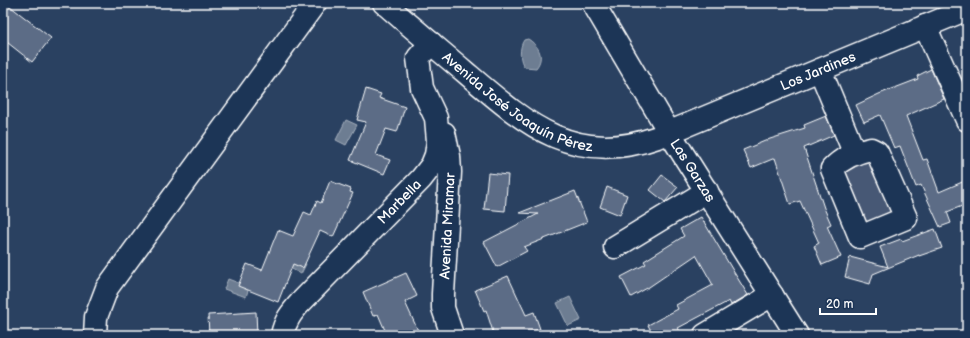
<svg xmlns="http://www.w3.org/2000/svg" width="970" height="338" font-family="'Balsamiq Sans',sans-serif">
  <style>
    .green { fill: #465975; stroke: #a2acba }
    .water { fill: #6d7d92; stroke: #a7b1be }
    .building { fill: #5b6c86; stroke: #fff }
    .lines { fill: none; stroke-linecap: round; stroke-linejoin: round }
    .minor-casing { stroke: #fff; stroke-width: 25 }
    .major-casing { stroke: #fff; stroke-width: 25 }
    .minor { stroke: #1d3557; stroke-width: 22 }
    .major { stroke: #1d3557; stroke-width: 22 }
    .labels { text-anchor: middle; stroke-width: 3; stroke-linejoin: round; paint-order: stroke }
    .street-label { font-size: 14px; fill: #fff; stroke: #1d3557 }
  </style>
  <rect width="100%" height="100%" fill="#2a4161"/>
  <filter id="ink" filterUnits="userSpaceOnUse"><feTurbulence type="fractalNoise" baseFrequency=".025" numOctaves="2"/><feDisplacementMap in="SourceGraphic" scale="8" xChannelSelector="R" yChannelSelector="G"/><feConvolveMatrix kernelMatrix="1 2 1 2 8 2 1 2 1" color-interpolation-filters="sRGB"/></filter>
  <g filter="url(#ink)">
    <path class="green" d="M869,160L897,210L870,226L863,223L842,176L846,169Z"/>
    <g class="water">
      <path d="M528,39C539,46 545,57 536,68L525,67C519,62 519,47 524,40Z"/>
      <path d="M346,120L357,125L346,145L336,140Z"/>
      <path d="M287,254L306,264L301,274L281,263Z"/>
      <path d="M228,279L249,287L246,297L224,289Z"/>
      <path d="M570,297L581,320L568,326L557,303Z"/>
    </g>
    <g class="building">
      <path d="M3,3H6L51,38L32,62L3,39Z"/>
      <path d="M931,69L944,99L906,116L923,160L927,159L939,192L967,180V204L947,212L951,223L940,227L921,185L916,187L900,146L894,148L880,115L864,122L856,105L879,94L918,79L917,76Z"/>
      <path d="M366,89L381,94L379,98L405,107L397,132L386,129L376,155L390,160L384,174L350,160L366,122L357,120Z"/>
      <path d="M826,116L834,135L804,148L824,208L831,224L827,226L841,257L822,265L814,246L819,243L800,201L790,204L775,158L751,168L743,150L770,139L805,128L804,125Z"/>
      <path d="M488,173L508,175L505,211L484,209Z"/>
      <path d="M662,175L678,187L665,202L650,190Z"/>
      <path d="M330,181L351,189L350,192L353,193L333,237L320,231L303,268L293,264L278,302L238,286L247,264L262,270L278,230L293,236L304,212L311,215L317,201L321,203Z"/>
      <path d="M607,187L627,195L620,215L600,207Z"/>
      <path d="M575,191L587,222L524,247L527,251L497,267L484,242L538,214L519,213Z"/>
      <path d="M701,217L735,274L748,295L731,305L729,301L678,328L682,335H653L648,325L678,309L676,305L713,285L696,255L649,287L631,297L621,277L646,264L644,261L684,236L680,229Z"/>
      <path d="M935,229L942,248L919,256V255L873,274L870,284L845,277L850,257L888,267L880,247L901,239L902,241Z"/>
      <path d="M406,273L417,296L405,302L420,335H387L378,314L373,316L363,292Z"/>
      <path d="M508,276L526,315L534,312L540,329L521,335H494L486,310L484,311L475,290Z"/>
      <path d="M256,312L257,335H209L208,315Z"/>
    </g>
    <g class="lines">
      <defs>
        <g id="minor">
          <path id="s1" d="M593,3L669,132L797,335"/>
          <path d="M925,26L967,120"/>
          <path d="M820,70L854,152"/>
          <path d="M444,133L449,156L450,172L443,294V308L452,335"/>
          <path d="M871,149L877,152L906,218L860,237L832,169C843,157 856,152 871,149Z"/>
          <path d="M615,247L707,191"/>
          <path d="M95,335L96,317L107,288L315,3"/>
          <path id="s2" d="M282,335C285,321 291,313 300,303L421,179L432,165L436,155L438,141L436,118L422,88L418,58L431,43"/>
          <path d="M705,335L772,295"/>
        </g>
        <g id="major">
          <path id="s3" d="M384,3C410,26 438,49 465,72C526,124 573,167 658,137L967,9"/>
        </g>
      </defs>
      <use href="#minor" class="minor-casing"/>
      <use href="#major" class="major-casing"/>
      <use href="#minor" class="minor"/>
      <use href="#major" class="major"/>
    </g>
  </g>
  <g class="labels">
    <g class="street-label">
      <text dy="5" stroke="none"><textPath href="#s3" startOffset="496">Los Jardines</textPath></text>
      <text dy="5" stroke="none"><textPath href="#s3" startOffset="168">Avenida José Joaquín Pérez</textPath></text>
      <text dy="5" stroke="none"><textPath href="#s1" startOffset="195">Las Garzas</textPath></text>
      <text dy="5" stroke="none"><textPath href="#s2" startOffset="179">Marbella</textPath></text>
      <text transform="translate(447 226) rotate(-87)" y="5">Avenida Miramar</text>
    </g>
  </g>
  <rect width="970" height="338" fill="none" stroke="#1d3557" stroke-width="16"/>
  <rect x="8" y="8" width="954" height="322" fill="none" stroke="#fff" stroke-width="1.5" filter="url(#ink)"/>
  <path d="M820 308v6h56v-6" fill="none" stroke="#ffffff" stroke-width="2"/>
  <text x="826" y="308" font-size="12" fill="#ffffff" stroke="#1d3557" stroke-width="3" paint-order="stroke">20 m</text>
</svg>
